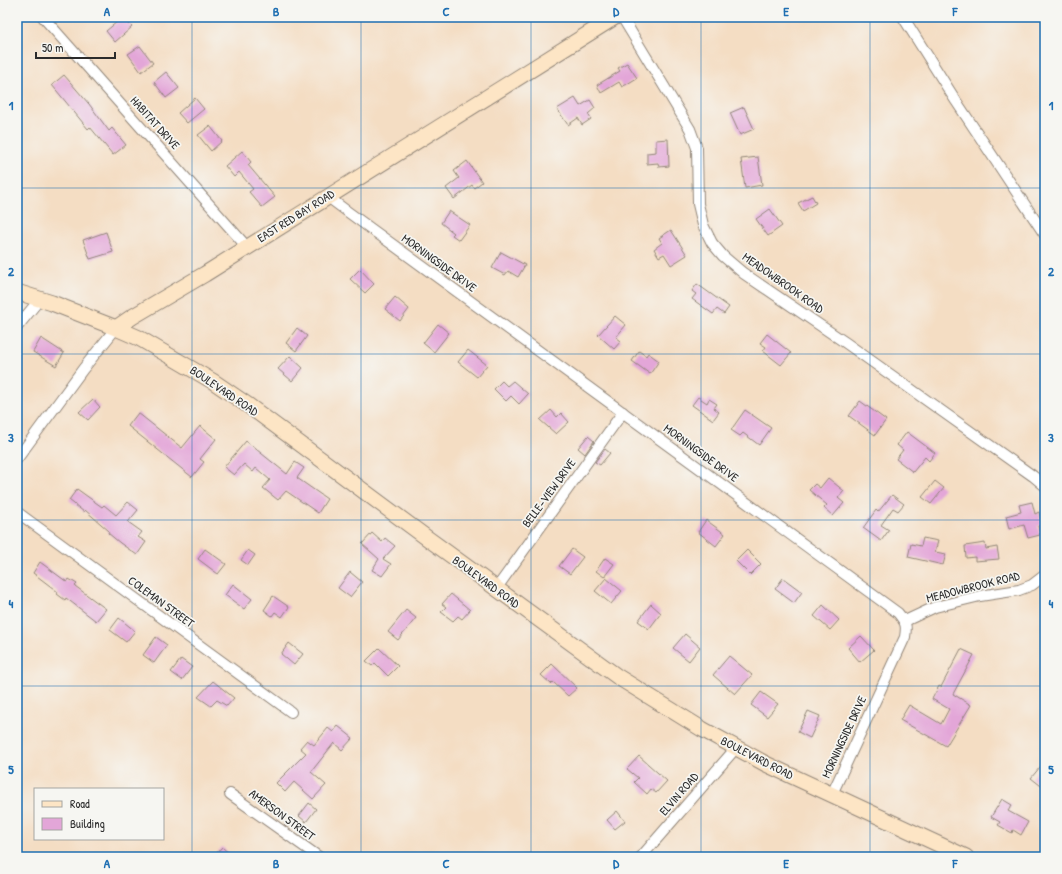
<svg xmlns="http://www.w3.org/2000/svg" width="1062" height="874" font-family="'Patrick Hand',sans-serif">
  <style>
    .building { fill: #e3a6d8 }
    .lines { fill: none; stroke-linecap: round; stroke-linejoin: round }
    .street-casing { stroke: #908477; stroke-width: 12 }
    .secondary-casing { stroke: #908477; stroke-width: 17 }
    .street { stroke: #fff; stroke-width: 10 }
    .secondary { stroke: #fde5c5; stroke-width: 15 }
    .grid { fill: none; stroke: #1f6fb2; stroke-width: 1; stroke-opacity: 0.55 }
    .labels { text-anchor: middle; stroke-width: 3.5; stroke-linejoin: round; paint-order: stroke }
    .street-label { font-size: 12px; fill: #2b2b2b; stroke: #f6f6f2 }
    .neatline { fill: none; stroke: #1f6fb2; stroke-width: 1.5 }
    .grid-label { font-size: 13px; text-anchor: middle; font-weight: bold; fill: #1f6fb2 }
  </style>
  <rect width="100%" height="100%" fill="#f6f6f2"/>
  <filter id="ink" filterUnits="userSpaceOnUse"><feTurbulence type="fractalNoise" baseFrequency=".025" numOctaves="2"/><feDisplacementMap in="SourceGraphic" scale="8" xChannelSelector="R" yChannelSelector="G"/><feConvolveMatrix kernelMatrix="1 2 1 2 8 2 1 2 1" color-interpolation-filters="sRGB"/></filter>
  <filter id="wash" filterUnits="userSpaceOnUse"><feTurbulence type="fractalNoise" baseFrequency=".012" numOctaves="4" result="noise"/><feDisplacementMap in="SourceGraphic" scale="16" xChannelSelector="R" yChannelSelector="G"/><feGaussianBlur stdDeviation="0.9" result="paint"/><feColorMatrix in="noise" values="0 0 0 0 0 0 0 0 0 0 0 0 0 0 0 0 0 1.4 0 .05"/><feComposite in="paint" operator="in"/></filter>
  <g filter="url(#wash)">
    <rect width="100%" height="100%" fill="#f4ddc3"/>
    <g id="blocks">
      <g class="building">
        <path d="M123,17L132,27L115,42L106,31Z"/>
        <path d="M140,46L153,63L141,72L128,54Z"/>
        <path d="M627,63L637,78L622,87L619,82L601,93L597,85L620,71L618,68Z"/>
        <path d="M166,72L179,88L166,98L154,82Z"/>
        <path d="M64,75L89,104L109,131L112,128L126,145L113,155L90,127L88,129L52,85Z"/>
        <path d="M195,98L204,109L187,123L178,113Z"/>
        <path d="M575,98L580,106L590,100L595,108L588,114L591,119L582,125L578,118L568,125L557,109Z"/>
        <path d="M744,107L754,129L740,135L730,113Z"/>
        <path d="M210,126L222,141L211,151L198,135Z"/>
        <path d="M668,139L669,166L659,167L658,163L647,164V153L656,152V140Z"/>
        <path d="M242,151L251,162L248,165L275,197L262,207L249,192L253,189L239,172L234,177L225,166Z"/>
        <path d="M758,157L762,185L745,188L741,159Z"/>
        <path d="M467,161L482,182L474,188L472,185L454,199L446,188L459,178L454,171Z"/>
        <path d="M812,196L816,203L803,211L798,203Z"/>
        <path d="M770,209L782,226L768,236L756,219Z"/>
        <path d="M449,211L470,225L459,240L452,235L454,233L441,223Z"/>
        <path d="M671,230L687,255L671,265L664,254L659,257L654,249L662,243L659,238Z"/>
        <path d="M106,232L113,252L90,259L83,240Z"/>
        <path d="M501,252L525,265L518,277L508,271L505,275L492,268Z"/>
        <path d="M360,269L374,284L365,293L350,279Z"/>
        <path d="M697,284L729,307L724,314L717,309L713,314L692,299L696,294L692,291Z"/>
        <path d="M395,297L409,309L400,321L385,309Z"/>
        <path d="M615,316L626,325L616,337L621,341L614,349L598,335Z"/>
        <path d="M438,324L449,333L434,352L423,343Z"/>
        <path d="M297,328L307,336L296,351L286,343Z"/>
        <path d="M767,334L791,353L781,365L763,351L766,347L760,343Z"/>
        <path d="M41,338L64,353L56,366L33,352Z"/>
        <path d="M468,350L487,365L477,377L458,362Z"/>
        <path d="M639,351L646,356L648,353L659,361L650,374L632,361Z"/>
        <path d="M290,356L303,368L292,381L278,369Z"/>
        <path d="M502,381L507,386L513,381L528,394L519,404L511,396L506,401L494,389Z"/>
        <path d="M698,397L707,403L709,399L717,404L714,408L719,412L713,420L692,405Z"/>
        <path d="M93,399L100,407L88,420L79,412Z"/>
        <path d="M860,401L886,420L875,435L849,416Z"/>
        <path d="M551,410L557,417L561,413L569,422L556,434L540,420Z"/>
        <path d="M745,410L771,428L759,445L743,433L740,436L731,430Z"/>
        <path d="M138,413L182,448L200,426L216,439L200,459L204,462L192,477L128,426Z"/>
        <path d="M907,432L935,453L929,461L925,457L913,472L896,459L903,450L897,445Z"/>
        <path d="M588,436L594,441L585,454L578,448Z"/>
        <path d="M246,441L287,474L295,462L304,468L297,478L327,499L318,513L286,491L278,500L263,488L270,480L256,468L253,472L244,464L234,475L224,467Z"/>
        <path d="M605,449L610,453L600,465L595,462Z"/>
        <path d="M828,478L844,491L838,498L844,503L833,516L824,508L827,505L809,490L815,484L820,488Z"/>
        <path d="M935,481L944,488L931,504L922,497Z"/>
        <path d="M77,489L102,507L104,505L116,515L128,502L138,510L128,522L142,532L138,537L146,542L137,555L120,543L108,533L109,531L85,510L84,512L69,500Z"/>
        <path d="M892,495L904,504L898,511L893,508L881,525L889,530L881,541L863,528L876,510L878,512Z"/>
        <path d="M1032,502L1035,514L1039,512L1042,525L1038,526L1040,535L1028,538L1024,525L1009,529L1006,516L1021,512L1019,505Z"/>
        <path d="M706,520L725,534L716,546L698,532Z"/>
        <path d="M372,533L382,542L385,538L395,546L383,559L391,564L382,576L372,570L379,559L362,544Z"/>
        <path d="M923,538L938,541L935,552L946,554L943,565L908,557L911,544L921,546Z"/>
        <path d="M985,543L986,549L997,547L999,559L975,561V557L966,558L965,546Z"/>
        <path d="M205,549L226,564L218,574L198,559Z"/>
        <path d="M572,549L583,557L570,574L559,566Z"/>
        <path d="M248,550L255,555L248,565L241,560Z"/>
        <path d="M747,550L761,564L750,575L736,561Z"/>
        <path d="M605,558L614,564L604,577L596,571Z"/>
        <path d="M40,562L67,582L69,579L77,584L75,586L106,609L96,621L66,598L65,600L57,594L58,592L33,573Z"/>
        <path d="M350,572L362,582L350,597L338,588Z"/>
        <path d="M606,578L622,591L611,604L595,591Z"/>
        <path d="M783,578L802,592L794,603L775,589Z"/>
        <path d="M233,584L252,599L244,609L225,595Z"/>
        <path d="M451,594L470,610L462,619L458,616L453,621L441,612L446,607L442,604Z"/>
        <path d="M273,596L289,607L282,617L275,612L272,616L264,610Z"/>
        <path d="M651,604L661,613L649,629L638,621Z"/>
        <path d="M823,605L839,620L830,630L814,616Z"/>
        <path d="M406,610L416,618L398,640L388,632Z"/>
        <path d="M119,618L135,631L126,642L110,630Z"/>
        <path d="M685,634L700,647L689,661L673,648Z"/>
        <path d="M861,636L874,650L860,662L848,648Z"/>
        <path d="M156,637L167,645L154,663L143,655Z"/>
        <path d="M289,643L303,654L294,665L281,654Z"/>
        <path d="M379,648L398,666L388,676L375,663L372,666L366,661Z"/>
        <path d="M961,649L974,655L953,694L971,705L946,746L900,720L909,705L941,724L949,709L932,699L939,686L941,687Z"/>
        <path d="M729,656L752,675L735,694L713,675Z"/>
        <path d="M181,659L192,667L182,680L171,672Z"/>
        <path d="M552,664L577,688L568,696L553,682L551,684L541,675Z"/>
        <path d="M213,681L234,698L227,706L217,700L211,706L198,697Z"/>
        <path d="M761,692L778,704L767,717L751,705Z"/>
        <path d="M808,711L820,716L810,738L798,732Z"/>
        <path d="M338,726L353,738L342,750L334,743L311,772L326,785L313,799L294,782L285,792L276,783L306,753L300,748L307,740L314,745L328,728L333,732Z"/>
        <path d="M639,756L667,781L656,793L651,789L647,794L634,782L638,778L627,769Z"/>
        <path d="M1045,761V789L1031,778Z"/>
        <path d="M1002,799L1012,805L1008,811L1028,822L1021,835L1013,830L1012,833L998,825L1000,822L991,817Z"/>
        <path d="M309,803L316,809L306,822L299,816Z"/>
        <path d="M617,811L625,821L615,829L607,820Z"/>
        <path d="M222,847L233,857H213Z"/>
      </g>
    </g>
  </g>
  <g filter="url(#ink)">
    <use href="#blocks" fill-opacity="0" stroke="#908477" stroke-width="1"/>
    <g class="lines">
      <defs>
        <g id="street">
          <path d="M43,17L247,247"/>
          <path d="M622,17L690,129L697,148L698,204L703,225L712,243L723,256L743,273L846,343L1033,476L1045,486"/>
          <path d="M903,17L956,101L1045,235"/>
          <path d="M328,197L348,212L898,613C906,623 907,625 905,637L832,794"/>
          <path d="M17,327L40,299"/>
          <path d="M17,459L83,369L116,328"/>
          <path d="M17,512L291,712"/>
          <path d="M496,589L623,412"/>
          <path d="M905,621L935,607L980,596L1019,590L1032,585L1045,575"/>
          <path d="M230,794L319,857"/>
          <path d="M641,857L736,748"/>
        </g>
        <g id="secondary">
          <path d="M17,292L52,303L116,328L139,338L214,382L249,406L423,535L618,677L702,729L766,764L966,857"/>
          <path d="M116,328L132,317L205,274L615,17"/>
        </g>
      </defs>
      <use href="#street" class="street-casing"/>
      <use href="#secondary" class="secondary-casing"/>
      <use href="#street" class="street"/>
      <use href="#secondary" class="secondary"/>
    </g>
  </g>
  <path class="grid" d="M192,17V857M361,17V857M531,17V857M701,17V857M870,17V857M17,188H1045M17,354H1045M17,520H1045M17,686H1045"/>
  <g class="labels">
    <g class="street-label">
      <text transform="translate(155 123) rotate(48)" y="4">HABITAT DRIVE</text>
      <text transform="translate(296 216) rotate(-32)" y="4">EAST RED BAY ROAD</text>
      <text transform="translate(439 263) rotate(36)" y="4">MORNINGSIDE DRIVE</text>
      <text transform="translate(783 283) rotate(35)" y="4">MEADOWBROOK ROAD</text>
      <text transform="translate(224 391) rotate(34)" y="4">BOULEVARD ROAD</text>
      <text transform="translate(701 453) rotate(36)" y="4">MORNINGSIDE DRIVE</text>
      <text transform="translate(549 493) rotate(-54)" y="4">BELLE-VIEW DRIVE</text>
      <text transform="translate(486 582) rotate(36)" y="4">BOULEVARD ROAD</text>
      <text transform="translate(973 587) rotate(-14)" y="4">MEADOWBROOK ROAD</text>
      <text transform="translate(161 602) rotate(36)" y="4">COLEMAN STREET</text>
      <text transform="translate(844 737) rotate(-65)" y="4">MORNINGSIDE DRIVE</text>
      <text transform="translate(757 758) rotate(27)" y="4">BOULEVARD ROAD</text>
      <text transform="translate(679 794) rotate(-49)" y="4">ELVIN ROAD</text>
      <text transform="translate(282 815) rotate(36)" y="4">AMERSON STREET</text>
    </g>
  </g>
  <rect width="1062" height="874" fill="none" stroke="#f6f6f2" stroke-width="44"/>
  <rect x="34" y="788" width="130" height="52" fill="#f6f6f2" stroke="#a5a5a2"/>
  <rect x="42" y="801" width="20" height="6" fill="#fde5c5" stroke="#a5a5a2"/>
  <text x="70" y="808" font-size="12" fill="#2b2b2b">Road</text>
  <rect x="42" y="818" width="20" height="12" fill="#e3a6d8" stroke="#a5a5a2"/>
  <text x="70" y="828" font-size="12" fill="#2b2b2b">Building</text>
  <path d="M36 52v6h79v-6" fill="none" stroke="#2b2b2b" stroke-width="2"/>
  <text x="42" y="52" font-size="12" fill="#2b2b2b" stroke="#f6f6f2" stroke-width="3" paint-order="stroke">50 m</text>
  <rect x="22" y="22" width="1018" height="830" class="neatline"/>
  <g class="grid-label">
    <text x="107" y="16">A</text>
    <text x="276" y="16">B</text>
    <text x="446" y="16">C</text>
    <text x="616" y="16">D</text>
    <text x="786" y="16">E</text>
    <text x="955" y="16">F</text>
    <text x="11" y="110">1</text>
    <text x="1051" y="110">1</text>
    <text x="11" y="276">2</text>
    <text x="1051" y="276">2</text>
    <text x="11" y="442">3</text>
    <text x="1051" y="442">3</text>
    <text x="11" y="608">4</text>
    <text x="1051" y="608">4</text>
    <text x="11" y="774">5</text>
    <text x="1051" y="774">5</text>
    <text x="107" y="868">A</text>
    <text x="276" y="868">B</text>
    <text x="446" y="868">C</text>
    <text x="616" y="868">D</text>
    <text x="786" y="868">E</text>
    <text x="955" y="868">F</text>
  </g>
</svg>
